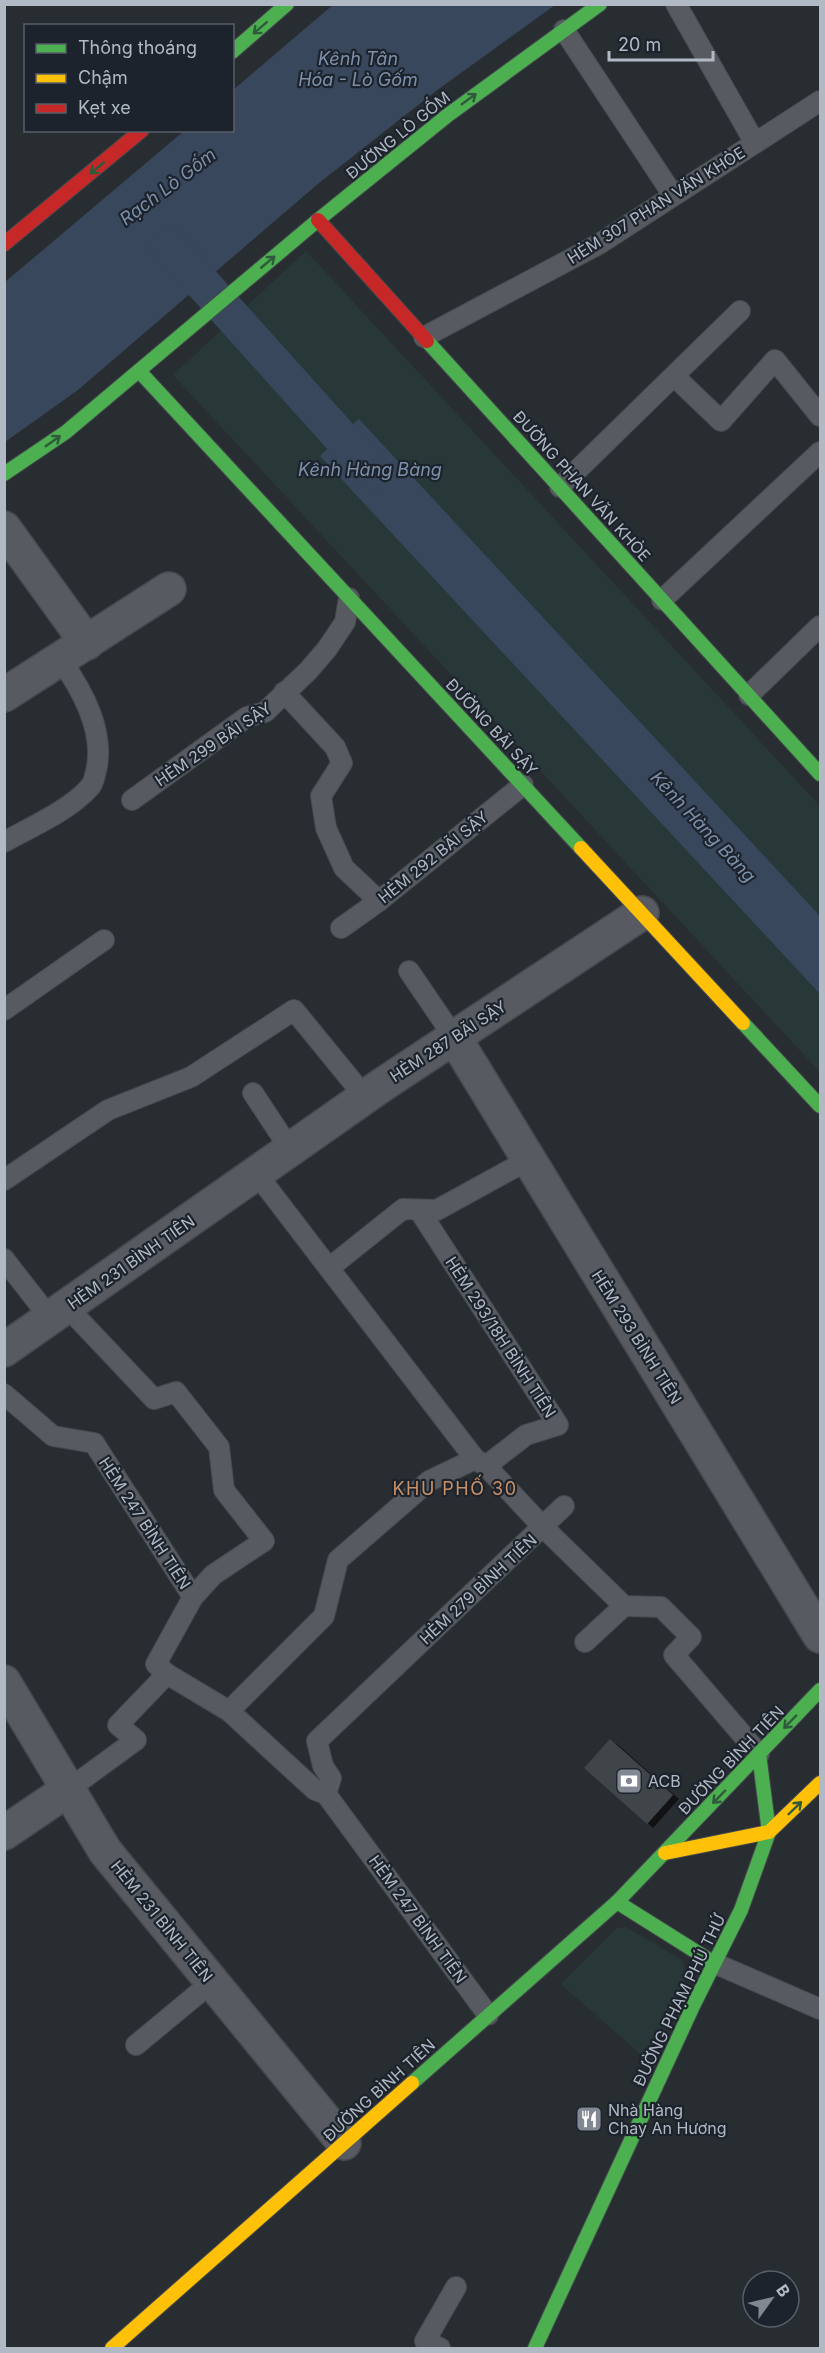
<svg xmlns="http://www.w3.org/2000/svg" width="825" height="2353" font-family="Inter,sans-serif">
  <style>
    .green { fill: #283839 }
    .water { fill: #38475b }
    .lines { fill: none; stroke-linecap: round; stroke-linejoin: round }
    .canal { stroke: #38475b; stroke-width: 36 }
    .building { fill: #404449; filter: url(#shadow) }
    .lane-casing { stroke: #46494d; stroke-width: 22 }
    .street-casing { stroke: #46494d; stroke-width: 36 }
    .fast-casing { stroke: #46494d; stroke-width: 16 }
    .slow-casing { stroke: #46494d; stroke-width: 16 }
    .jam-casing { stroke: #46494d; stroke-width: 16 }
    .lane { stroke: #575b61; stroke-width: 20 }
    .street { stroke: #575b61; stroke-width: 33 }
    .fast { stroke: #4caf50; stroke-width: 14 }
    .slow { stroke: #ffc107; stroke-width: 14 }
    .jam { stroke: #c62828; stroke-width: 14 }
    .oneway { stroke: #2f5b3a }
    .labels { text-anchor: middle; stroke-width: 4.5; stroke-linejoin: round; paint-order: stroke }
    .street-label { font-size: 16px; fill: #b1b9c4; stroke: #1c232c }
    .poi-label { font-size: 16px; fill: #b1b9c4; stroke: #1c232c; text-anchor: start }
    .water-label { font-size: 18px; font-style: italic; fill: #7c90aa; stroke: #1c232c }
    .neighbourhood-label { font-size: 18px; letter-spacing: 1.5px; fill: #c99066; stroke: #1c232c }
  </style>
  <defs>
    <filter id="shadow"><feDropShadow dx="6" dy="4" stdDeviation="0" flood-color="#0009"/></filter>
  </defs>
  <rect width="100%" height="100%" fill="#282d32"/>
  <g class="green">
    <path d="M306,251L820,806V1072L173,375Z"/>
    <path d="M626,1927L682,1960L686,1977L645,2058L561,1984L617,1928Z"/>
  </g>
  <g class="water">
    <path d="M334,4L555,5L436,91L319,183L78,390L5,442V282L184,131L232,130L233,90Z"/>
    <path d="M359,419L820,916V994L320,456Z"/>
  </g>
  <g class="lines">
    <path class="canal" d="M169,246L372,472"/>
  </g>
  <path class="building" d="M610,1739L673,1795L647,1824L584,1768Z"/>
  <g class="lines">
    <defs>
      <g id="lane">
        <path d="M676,4L755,143"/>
        <path d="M564,30L673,195"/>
        <path d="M424,337L599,244L820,101"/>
        <path d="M674,376L721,421L775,360L820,416"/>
        <path d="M560,487L740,311"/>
        <path d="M662,600L820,452"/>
        <path d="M284,692L335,747L342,763L321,796L326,828L344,868L379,901"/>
        <path d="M749,695L820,626"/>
        <path d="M132,800L247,717L265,712L308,671L327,649L345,622L349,598"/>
        <path d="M4,842C31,827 70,810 90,787C93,784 94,779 95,775C107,734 83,691 60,659"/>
        <path d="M341,928L379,901L523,785"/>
        <path d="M409,971L454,1037"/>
        <path d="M4,1010L104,940"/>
        <path d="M253,1093L290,1149"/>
        <path d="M256,1173L475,1459"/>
        <path d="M4,1180L108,1110L191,1077L294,1010L365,1097"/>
        <path d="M419,1210L558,1425L526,1435L486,1466"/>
        <path d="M4,1259L50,1318"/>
        <path d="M329,1268L403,1209L437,1210L528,1160"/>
        <path d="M67,1307L154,1399L176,1392L219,1447L224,1490L264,1541L213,1575L193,1597"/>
        <path d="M4,1394L53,1436L94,1443L193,1597L156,1664L167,1674L229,1711L315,1790L326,1794L488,2015"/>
        <path d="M585,1642L624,1606"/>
        <path d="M229,1711L324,1616L338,1560L429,1481L475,1459L486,1466L543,1527L624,1606L661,1607L691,1637L674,1655L759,1754"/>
        <path d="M69,1789L136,1740L118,1725L167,1674"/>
        <path d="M326,1794L331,1778L323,1766L317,1741L564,1506"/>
        <path d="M714,1963L820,2009"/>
        <path d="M136,2045L212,1982"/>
        <path d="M440,2348L425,2341L456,2287"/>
      </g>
      <g id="street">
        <path d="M4,528L87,643"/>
        <path d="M4,695L169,589"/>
        <path d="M454,1037L820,1636"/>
        <path d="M4,1350L382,1085L642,913"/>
        <path d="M4,1682L105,1851L344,2143"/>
        <path d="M4,1833L69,1789"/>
      </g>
      <g id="fast">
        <path d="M232,52L287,4"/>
        <path d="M427,341L820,774"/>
        <path d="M140,372L581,848"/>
        <path d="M4,474L66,432L318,220L448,115L600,4"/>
        <path d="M743,1023L820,1106"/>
        <path d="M617,1902L714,1963"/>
        <path d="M412,2083L617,1902L820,1690"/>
        <path d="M535,2348L693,2006L741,1910L769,1832L759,1754"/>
      </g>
      <g id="slow">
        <path d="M581,848L743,1023"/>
        <path d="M665,1853L769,1832L820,1783"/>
        <path d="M112,2348L412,2083"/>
      </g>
      <g id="jam">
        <path d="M318,220L427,341"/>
        <path d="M4,244L142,130"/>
      </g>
    </defs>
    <use href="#lane" class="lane-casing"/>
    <use href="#street" class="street-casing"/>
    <use href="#fast" class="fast-casing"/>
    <use href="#slow" class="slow-casing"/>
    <use href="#jam" class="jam-casing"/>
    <use href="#lane" class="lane"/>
    <use href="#street" class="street"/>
    <use href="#fast" class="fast"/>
    <use href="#slow" class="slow"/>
    <use href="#jam" class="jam"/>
  </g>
  <defs><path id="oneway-shaft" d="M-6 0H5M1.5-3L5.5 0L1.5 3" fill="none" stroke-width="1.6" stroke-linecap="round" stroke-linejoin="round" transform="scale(1.5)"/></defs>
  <g class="oneway">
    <use href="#oneway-shaft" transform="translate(260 28) rotate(139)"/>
    <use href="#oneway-shaft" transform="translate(469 99) rotate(-36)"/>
    <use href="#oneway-shaft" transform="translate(97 168) rotate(140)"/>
    <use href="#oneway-shaft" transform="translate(268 262) rotate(-40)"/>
    <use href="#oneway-shaft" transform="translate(53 441) rotate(-35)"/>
    <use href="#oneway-shaft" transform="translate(790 1722) rotate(134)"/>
    <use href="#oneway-shaft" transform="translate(719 1797) rotate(134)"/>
    <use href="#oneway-shaft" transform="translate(795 1808) rotate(-44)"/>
  </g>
  <defs>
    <symbol id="bank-square" viewBox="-11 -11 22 22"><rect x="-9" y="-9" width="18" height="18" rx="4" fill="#818891" stroke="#1c232c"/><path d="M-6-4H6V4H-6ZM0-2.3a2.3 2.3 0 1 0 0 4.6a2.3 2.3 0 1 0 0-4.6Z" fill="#fff"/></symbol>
    <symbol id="restaurant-square" viewBox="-11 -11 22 22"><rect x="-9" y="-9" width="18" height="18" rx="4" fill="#818891" stroke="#1c232c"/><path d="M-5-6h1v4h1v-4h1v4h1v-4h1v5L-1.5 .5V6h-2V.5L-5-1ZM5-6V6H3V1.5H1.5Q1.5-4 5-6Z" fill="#fff"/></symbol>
  </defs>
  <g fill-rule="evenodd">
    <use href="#bank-square" x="614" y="1766" width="30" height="30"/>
    <use href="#restaurant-square" x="574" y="2104" width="30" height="30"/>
  </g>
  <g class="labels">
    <g class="street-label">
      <text transform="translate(398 135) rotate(-39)" y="6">ĐƯỜNG LÒ GỐM</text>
      <text transform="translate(656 205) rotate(-32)" y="6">HẺM 307 PHAN VĂN KHỎE</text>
      <text transform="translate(582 486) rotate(48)" y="6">ĐƯỜNG PHAN VĂN KHỎE</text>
      <text transform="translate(492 727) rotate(47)" y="6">ĐƯỜNG BÃI SẬY</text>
      <text transform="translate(213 744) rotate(-34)" y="6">HẺM 299 BÃI SẬY</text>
      <text transform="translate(433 857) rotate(-39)" y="6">HẺM 292 BÃI SẬY</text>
      <text transform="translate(448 1041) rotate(-33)" y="6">HẺM 287 BÃI SẬY</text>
      <text transform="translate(131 1262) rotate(-35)" y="6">HẺM 231 BÌNH TIÊN</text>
      <text transform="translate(501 1337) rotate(57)" y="6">HẺM 293/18H BÌNH TIÊN</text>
      <text transform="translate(637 1337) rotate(58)" y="6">HẺM 293 BÌNH TIÊN</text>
      <text transform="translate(145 1523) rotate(57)" y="6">HẺM 247 BÌNH TIÊN</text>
      <text transform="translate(478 1589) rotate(-43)" y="6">HẺM 279 BÌNH TIÊN</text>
      <text transform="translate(731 1760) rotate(-46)" y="6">ĐƯỜNG BÌNH TIÊN</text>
      <text transform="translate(418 1919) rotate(54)" y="6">HẺM 247 BÌNH TIÊN</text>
      <text transform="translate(162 1921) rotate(51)" y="6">HẺM 231 BÌNH TIÊN</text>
      <text transform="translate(679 2000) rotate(-64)" y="6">ĐƯỜNG PHẠM PHÚ THỨ</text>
      <text transform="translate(379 2090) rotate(-42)" y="6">ĐƯỜNG BÌNH TIÊN</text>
    </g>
    <g class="poi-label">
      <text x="648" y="1787">ACB</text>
      <text x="608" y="2116">Nhà Hàng<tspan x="608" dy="18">Chay An Hương</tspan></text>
    </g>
    <g class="water-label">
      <text x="358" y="65">Kênh Tân<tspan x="358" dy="21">Hóa - Lò Gốm</tspan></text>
      <text transform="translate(168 187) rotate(-37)" y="6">Rạch Lò Gốm</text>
      <text x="370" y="476">Kênh Hàng Bàng</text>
      <text transform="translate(703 827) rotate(47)" y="6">Kênh Hàng Bàng</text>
    </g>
    <g class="neighbourhood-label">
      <text x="455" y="1495">KHU PHỐ 30</text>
    </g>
  </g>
  <rect width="825" height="2353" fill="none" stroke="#b1b9c4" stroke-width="12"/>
  <rect x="24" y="24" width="210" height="108" fill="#1c232c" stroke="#585f69" stroke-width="1.5"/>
  <rect x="36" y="44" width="30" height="9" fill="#4caf50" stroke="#585f69" stroke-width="1.5"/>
  <text x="78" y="54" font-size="18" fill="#b1b9c4">Thông thoáng</text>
  <rect x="36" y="74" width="30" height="9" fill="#ffc107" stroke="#585f69" stroke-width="1.5"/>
  <text x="78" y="84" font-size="18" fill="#b1b9c4">Chậm</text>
  <rect x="36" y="104" width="30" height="9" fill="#c62828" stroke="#585f69" stroke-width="1.5"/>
  <text x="78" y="114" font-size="18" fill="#b1b9c4">Kẹt xe</text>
  <g transform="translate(771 2299) rotate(56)"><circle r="28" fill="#1c232c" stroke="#585f69" stroke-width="1.5"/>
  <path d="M0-4.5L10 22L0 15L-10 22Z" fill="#818891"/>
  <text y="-9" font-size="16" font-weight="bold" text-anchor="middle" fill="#b1b9c4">B</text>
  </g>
  <path d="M609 51v9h104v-9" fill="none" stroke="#b1b9c4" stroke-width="3"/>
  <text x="618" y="51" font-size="18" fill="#b1b9c4" stroke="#1c232c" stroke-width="4.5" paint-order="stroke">20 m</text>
</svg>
